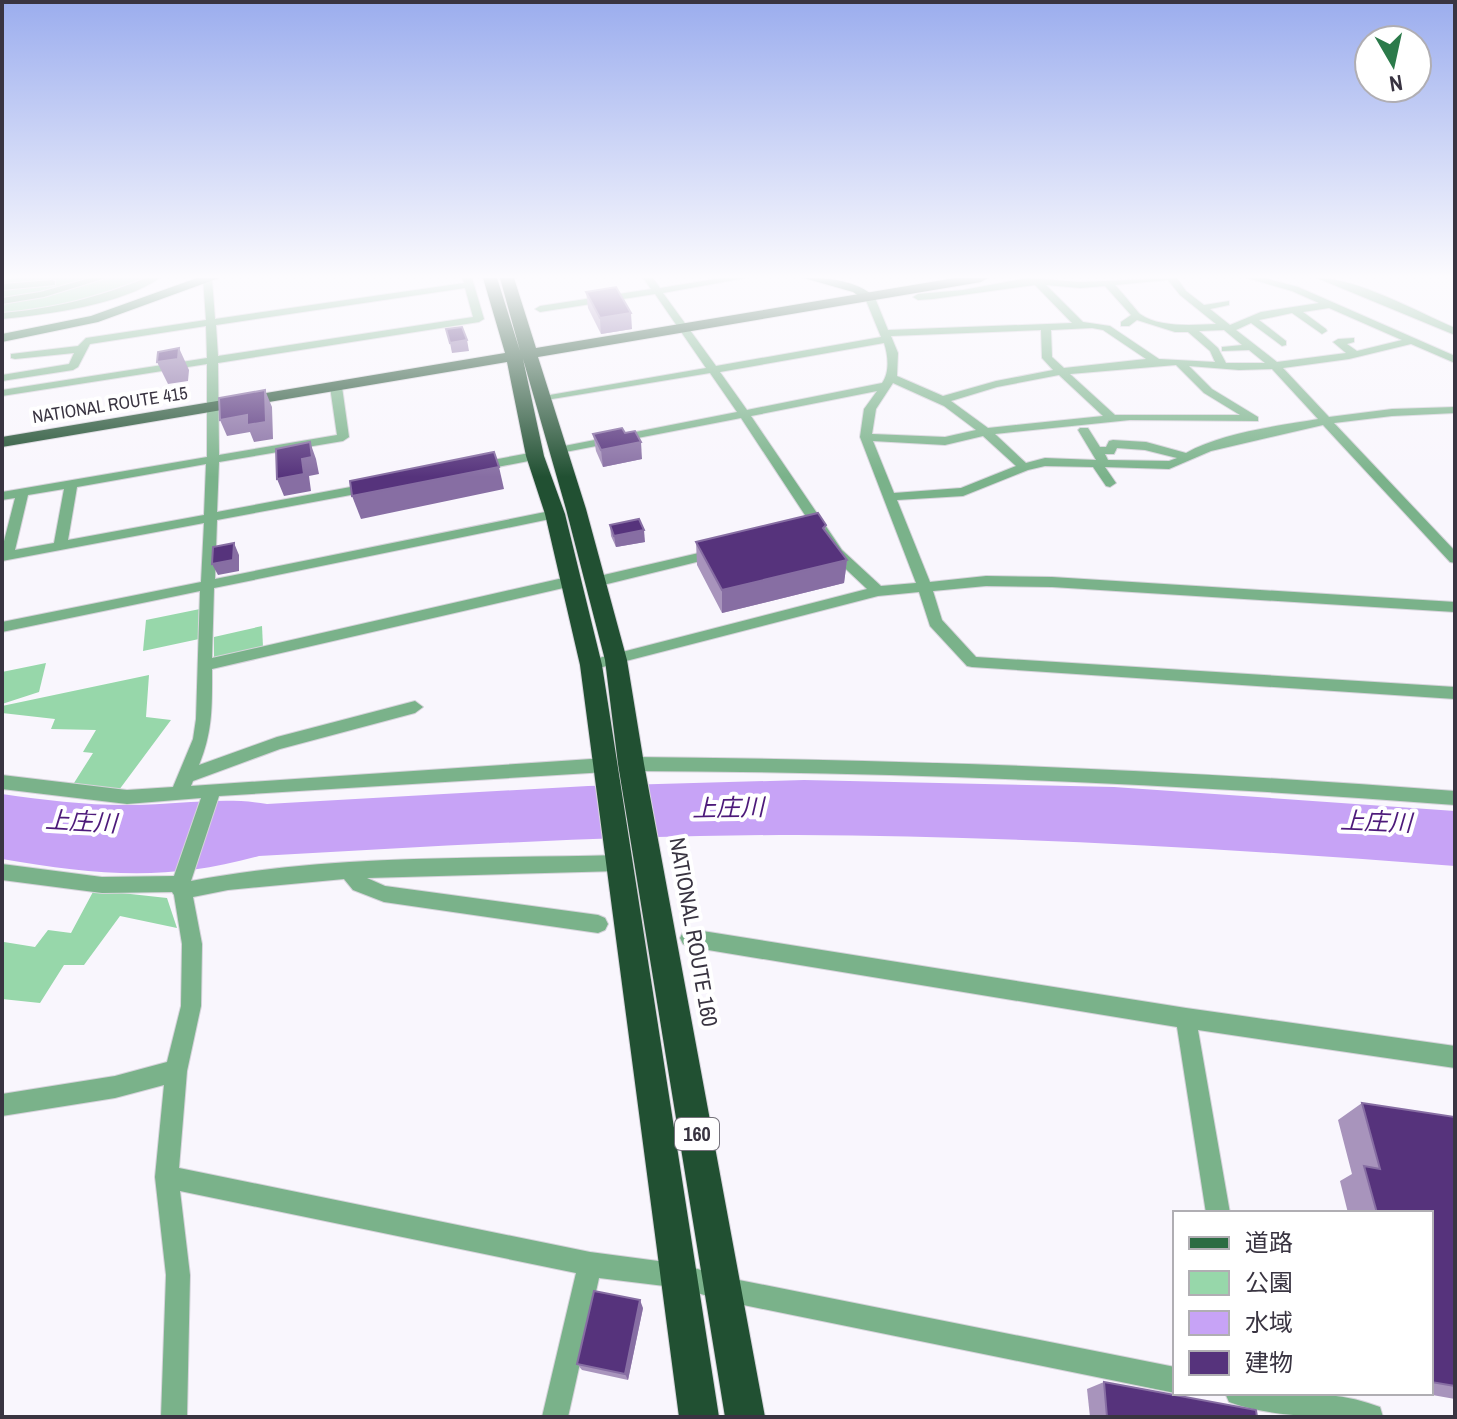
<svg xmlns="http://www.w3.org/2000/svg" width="1457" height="1419" font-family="'Archivo Narrow','Noto Sans JP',sans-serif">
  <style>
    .green { fill: #97d7aa }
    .water { fill: #c7a3f6 }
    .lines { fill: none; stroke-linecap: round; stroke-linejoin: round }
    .minor-casing { stroke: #d6d3db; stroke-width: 2 }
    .major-casing { stroke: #d6d3db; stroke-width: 2 }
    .highway-casing { stroke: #d6d3db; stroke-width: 2 }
    .minor { fill: #7ab28a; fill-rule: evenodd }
    .major { fill: #2c6c43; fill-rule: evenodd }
    .highway { fill: #215032; fill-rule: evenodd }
    .wall { fill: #a894bc }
    .shaded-wall { fill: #876ea3 }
    .building { fill: #56337c; stroke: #876ea3; stroke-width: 2 }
    .labels { text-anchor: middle; stroke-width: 8; stroke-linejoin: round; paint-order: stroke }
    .far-street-label { font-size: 18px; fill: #393441; stroke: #fff }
    .shield { fill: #fff; stroke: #74717a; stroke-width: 2 }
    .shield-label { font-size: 20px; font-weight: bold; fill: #393441 }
    .street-label { font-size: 22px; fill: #393441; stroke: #fff }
    .water-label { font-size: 24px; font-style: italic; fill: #4d1a7a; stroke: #fff }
  </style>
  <rect width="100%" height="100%" fill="#f9f6fd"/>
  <g class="green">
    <path d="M18,278H145C99,297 52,308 2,314V280Z"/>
    <path d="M200,609L199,639L143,651L146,620Z"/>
    <path d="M262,626L263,647L214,658V637Z"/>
    <path d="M46,663L39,692L2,704V672Z"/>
    <path d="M149,675L146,717L171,720L119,790L74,783L93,753L83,752L96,730L51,729L55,719L2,713V706Z"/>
    <path d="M94,890L167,898L177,928L120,916L84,965H64L40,1003L2,999L4,942L35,947L48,930L71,933Z"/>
  </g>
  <path class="water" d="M804,780L1114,787L1455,811V866C1236,849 1017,836 797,835C617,835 438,846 259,856C166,882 96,875 2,859V794C43,800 84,805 125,805C173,806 220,796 267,804L588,786Z"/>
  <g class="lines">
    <defs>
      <g id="minor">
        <path d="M90,278H106L44,297L2,304V298L40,292Z"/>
        <path d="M146,278H160C120,305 50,314 2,319V313C56,308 96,298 146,278Z"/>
        <path d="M203,278L212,279L215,319L464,283L462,278H472L484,319L479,322L218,363L219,455L337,435L330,387L336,384L342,387L349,437L343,441L219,462L217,512L372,483L378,487L372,491L217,520L215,579L555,510L561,514L555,518L214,588L212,658L572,576L579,581L572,586L212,669C212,705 213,731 199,765L277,737L415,701L423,707L415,713L280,749L193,781L191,786L606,758L612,760L614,765L612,770L606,772L219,796L191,881C331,854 477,859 619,855L625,857L628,863L625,869L619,871L367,878L385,886L598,915L605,918L608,924L605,930L598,933L384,902L353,890L344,879L228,890L193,897L202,944L201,1006L187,1071L179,1168L590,1252L681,1264L724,1277L1175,1367V1393L724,1301L681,1288L599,1278L568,1417H542L576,1273L180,1191L190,1275L187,1417H161L166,1275L155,1177L164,1085L115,1098L2,1116V1094L115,1076L167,1062L181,1006L182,944L174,895L172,892L102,893L2,880V864L102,877L174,876L201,798L127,804L2,789V775L127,790L173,787L193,739L196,719L200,591L2,632V622L201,582L204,523L2,561V549L15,498L2,500V492L207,457V364L2,396V390L207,358L206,326L90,344L78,367L73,370L2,381V375L69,364L74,353L15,359L11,358V354L78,346L86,338L206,320ZM465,288L473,317L218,356L216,325ZM206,464L204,515L68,540L77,487ZM64,489L54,543L15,550L28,495Z"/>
        <path d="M643,278H653L660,288L721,278H745L663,293L716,366L881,337L865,298L870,295L875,298L888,330L1072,323L1035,285L933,299L918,300L913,297L918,294L963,290L1028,278L1080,282L1177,278L1186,291L1204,305L1229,301V305L1210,309L1230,325L1261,312L1319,303L1292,291L1247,278H1264L1298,287L1455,356V363L1411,344L1349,359L1283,368L1329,417L1392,409L1455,407V413L1392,416L1334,423L1455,551V563L1450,562L1323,425L1211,451L1169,469L1105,467L1116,483L1110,487L1106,486L1093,467L1045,466L1028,470L963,496L897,500L930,582L986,576L1052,577L1455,602V612L1052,587L986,586L933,591L942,620L976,657L1455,687V699L972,667L967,666L930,626L919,592L878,596L591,670L586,669L583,665L586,661L591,660L867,589L832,556L741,418L555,454V448L559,447L737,412L710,373L540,401L538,399L544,396L706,368L655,294L540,312L535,309L540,306L651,289ZM1168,280L1180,295L1216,324C1194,325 1159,328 1140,314C1137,311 1121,291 1115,285ZM1046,285L1080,288L1105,286L1131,315L1121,322V326H1129L1137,320L1175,332H1188L1210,351L1215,362L1159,359L1110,326L1083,322ZM1329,308L1402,340L1357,351L1347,344L1354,342V338L1338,339L1333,342L1346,353L1277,362L1236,330L1251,323L1282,346L1286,345V341L1259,320L1292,313L1322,334L1327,331L1326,329L1303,312ZM1092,328L1103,330L1146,359L1064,368L1052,357L1051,330ZM1041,330L1042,358L1053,370L996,381L943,396L897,376L898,353L891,336ZM1224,330L1242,345L1222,347V351L1249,350L1265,363H1226L1218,348L1199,331ZM884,343C888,355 890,372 882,383L747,410L720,372ZM1176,365L1204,393L1240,415H1115L1070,374ZM1189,366L1239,370L1272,369L1318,419C1277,426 1221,433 1186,453L1146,442L1113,440L1109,441L1106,447H1100L1088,428H1080L1078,430L1096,460L1045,458L1026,463L995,434L1130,420L1258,421V417L1212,389ZM1059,375L1103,416L988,428L951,401L997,387ZM893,383L944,406L976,430L945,437L872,434L876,409ZM877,391L864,409L860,437L916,583L881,586L842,550L751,416ZM983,436L1016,466L961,488L894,493L873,441L945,445ZM1117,448L1145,450L1177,458L1169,461L1108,460L1105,454H1114Z"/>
        <path d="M1317,278C1357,278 1418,312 1455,328V335Z"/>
        <path d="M52,280L55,281V285L2,290V284Z"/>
        <path d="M535,452L541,456L539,459L477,471L471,467L477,463Z"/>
        <path d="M716,549L721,550V556L595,587L588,582L595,577Z"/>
        <path d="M631,757C906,759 1181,770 1455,791V805C1181,784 906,772 631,771L625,769L623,764L625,759Z"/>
        <path d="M690,929L1186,1008L1455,1046V1068L1198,1030L1230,1213H1206L1177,1027L690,947L683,944L680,938L683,932Z"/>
        <path d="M1225,1393C1275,1393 1332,1388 1380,1407L1383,1417C1333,1417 1276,1419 1229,1402Z"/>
      </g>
      <g id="major">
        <path d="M197,278H219L98,322L2,342V334L91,316Z"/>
        <path d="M804,278C829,278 857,280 876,298L866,301L853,292Z"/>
      </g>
      <path id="highway" d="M483,278H497L520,351L500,278H514L536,348L955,278H988L981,282L538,357L586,509L627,660L644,764L765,1417H725L618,764L605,660L566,509L523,359L544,456L565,514L602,665L719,1417H679L580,665L545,514L526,456L507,362L2,447V437L505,353Z"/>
    </defs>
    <use href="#minor" class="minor-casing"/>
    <use href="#major" class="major-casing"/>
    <use href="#highway" class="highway-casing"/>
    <use href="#minor" class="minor"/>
    <use href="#major" class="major"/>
    <use href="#highway" class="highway"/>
  </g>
  <g class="wall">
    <path d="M586,292L632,329L601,334L588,308Z"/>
    <path d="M593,434L642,459L603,467L596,451Z"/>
    <path d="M610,525L645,542L616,547L611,536Z"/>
    <path d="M826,525L825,531L847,560L844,583L722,613L697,565L696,542Z"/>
    <path d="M1362,1103L1455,1117V1399L1421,1393H1431V1213H1348L1340,1181L1352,1174L1338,1120Z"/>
    <path d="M643,1308L628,1380L582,1370L577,1364Z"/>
    <path d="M1104,1382L1257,1417H1090L1087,1389Z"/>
  </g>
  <g class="shaded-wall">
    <path d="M631,313L632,329L601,334L600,318Z"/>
    <path d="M467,340L469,351L452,353L450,343Z"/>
    <path d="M179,348L189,370L188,381L168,384L157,362Z"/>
    <path d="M265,390L272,407L273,439L254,442L250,432L227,436L220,420Z"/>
    <path d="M310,442L316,459L319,474L309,476L311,491L284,496L277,479Z"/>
    <path d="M641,442L642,459L603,467L601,450Z"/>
    <path d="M499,467L504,489L361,519L352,496Z"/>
    <path d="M644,530L645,542L616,547L614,536Z"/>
    <path d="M234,543L239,555V571L218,575L212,564Z"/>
    <path d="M847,560L844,583L722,613V590Z"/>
    <path d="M640,1300L643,1308L628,1380L625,1374Z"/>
  </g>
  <g class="building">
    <path d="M616,287L631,313L600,318L586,292Z"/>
    <path d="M462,327L467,340L450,343L446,329Z"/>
    <path d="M179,348L178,359L157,362L158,352Z"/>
    <path d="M265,390L266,422L247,425V415L220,420L219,398Z"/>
    <path d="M622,428L625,433L635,431L641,442L601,450L593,434Z"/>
    <path d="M310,442L312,457L302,459L304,474L277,479L276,449Z"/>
    <path d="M494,452L499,467L352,496L350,481Z"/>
    <path d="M818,513L826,525L823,528L847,560L722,590L696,542Z"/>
    <path d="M639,519L644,530L614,536L610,525Z"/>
    <path d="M234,543L233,560L212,564L213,547Z"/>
    <path d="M1362,1103L1455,1117V1386L1431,1382V1213H1377L1364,1166L1380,1169Z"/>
    <path d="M594,1291L640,1300L625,1374L577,1364Z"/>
    <path d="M1104,1382L1256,1410L1257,1417H1107Z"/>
  </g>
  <linearGradient id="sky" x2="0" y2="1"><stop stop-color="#9badee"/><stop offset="0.58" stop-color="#fcfbfe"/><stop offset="1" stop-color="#fcfbfe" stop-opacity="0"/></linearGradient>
  <rect width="1457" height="477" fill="url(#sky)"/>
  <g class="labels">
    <g class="far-street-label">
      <text transform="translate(110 405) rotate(-9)" y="6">NATIONAL ROUTE 415</text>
    </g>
    <rect class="shield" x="675" y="1118" width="44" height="32" rx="6"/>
    <g class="shield-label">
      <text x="697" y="1141">160</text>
    </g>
    <g class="street-label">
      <text transform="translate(694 932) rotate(80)" y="8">NATIONAL ROUTE 160</text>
    </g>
    <g class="water-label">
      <text transform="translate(728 808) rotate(-1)" y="8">上庄川</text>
      <text transform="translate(81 822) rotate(3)" y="8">上庄川</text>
      <text transform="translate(1376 822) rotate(2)" y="8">上庄川</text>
    </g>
  </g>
  <rect width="1457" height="1419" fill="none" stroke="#393441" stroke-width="8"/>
  <rect x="1173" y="1211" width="260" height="184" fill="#ffffff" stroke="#b0aeb3" stroke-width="2"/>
  <rect x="1189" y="1237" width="40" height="12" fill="#2c6c43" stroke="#b0aeb3" stroke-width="2"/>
  <text x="1245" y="1251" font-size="24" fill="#393441">道路</text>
  <rect x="1189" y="1271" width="40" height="24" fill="#97d7aa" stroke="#b0aeb3" stroke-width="2"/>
  <text x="1245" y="1291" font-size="24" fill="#393441">公園</text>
  <rect x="1189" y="1311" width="40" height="24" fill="#c7a3f6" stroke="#b0aeb3" stroke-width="2"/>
  <text x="1245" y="1331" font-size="24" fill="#393441">水域</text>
  <rect x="1189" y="1351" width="40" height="24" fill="#56337c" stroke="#b0aeb3" stroke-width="2"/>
  <text x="1245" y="1371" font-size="24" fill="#393441">建物</text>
  <g transform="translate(1393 64) rotate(171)"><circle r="38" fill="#ffffff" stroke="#b0aeb3" stroke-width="2"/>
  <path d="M0-6L14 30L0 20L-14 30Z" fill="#2b7a4a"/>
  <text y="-12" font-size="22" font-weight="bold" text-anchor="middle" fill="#393441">N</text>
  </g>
</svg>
